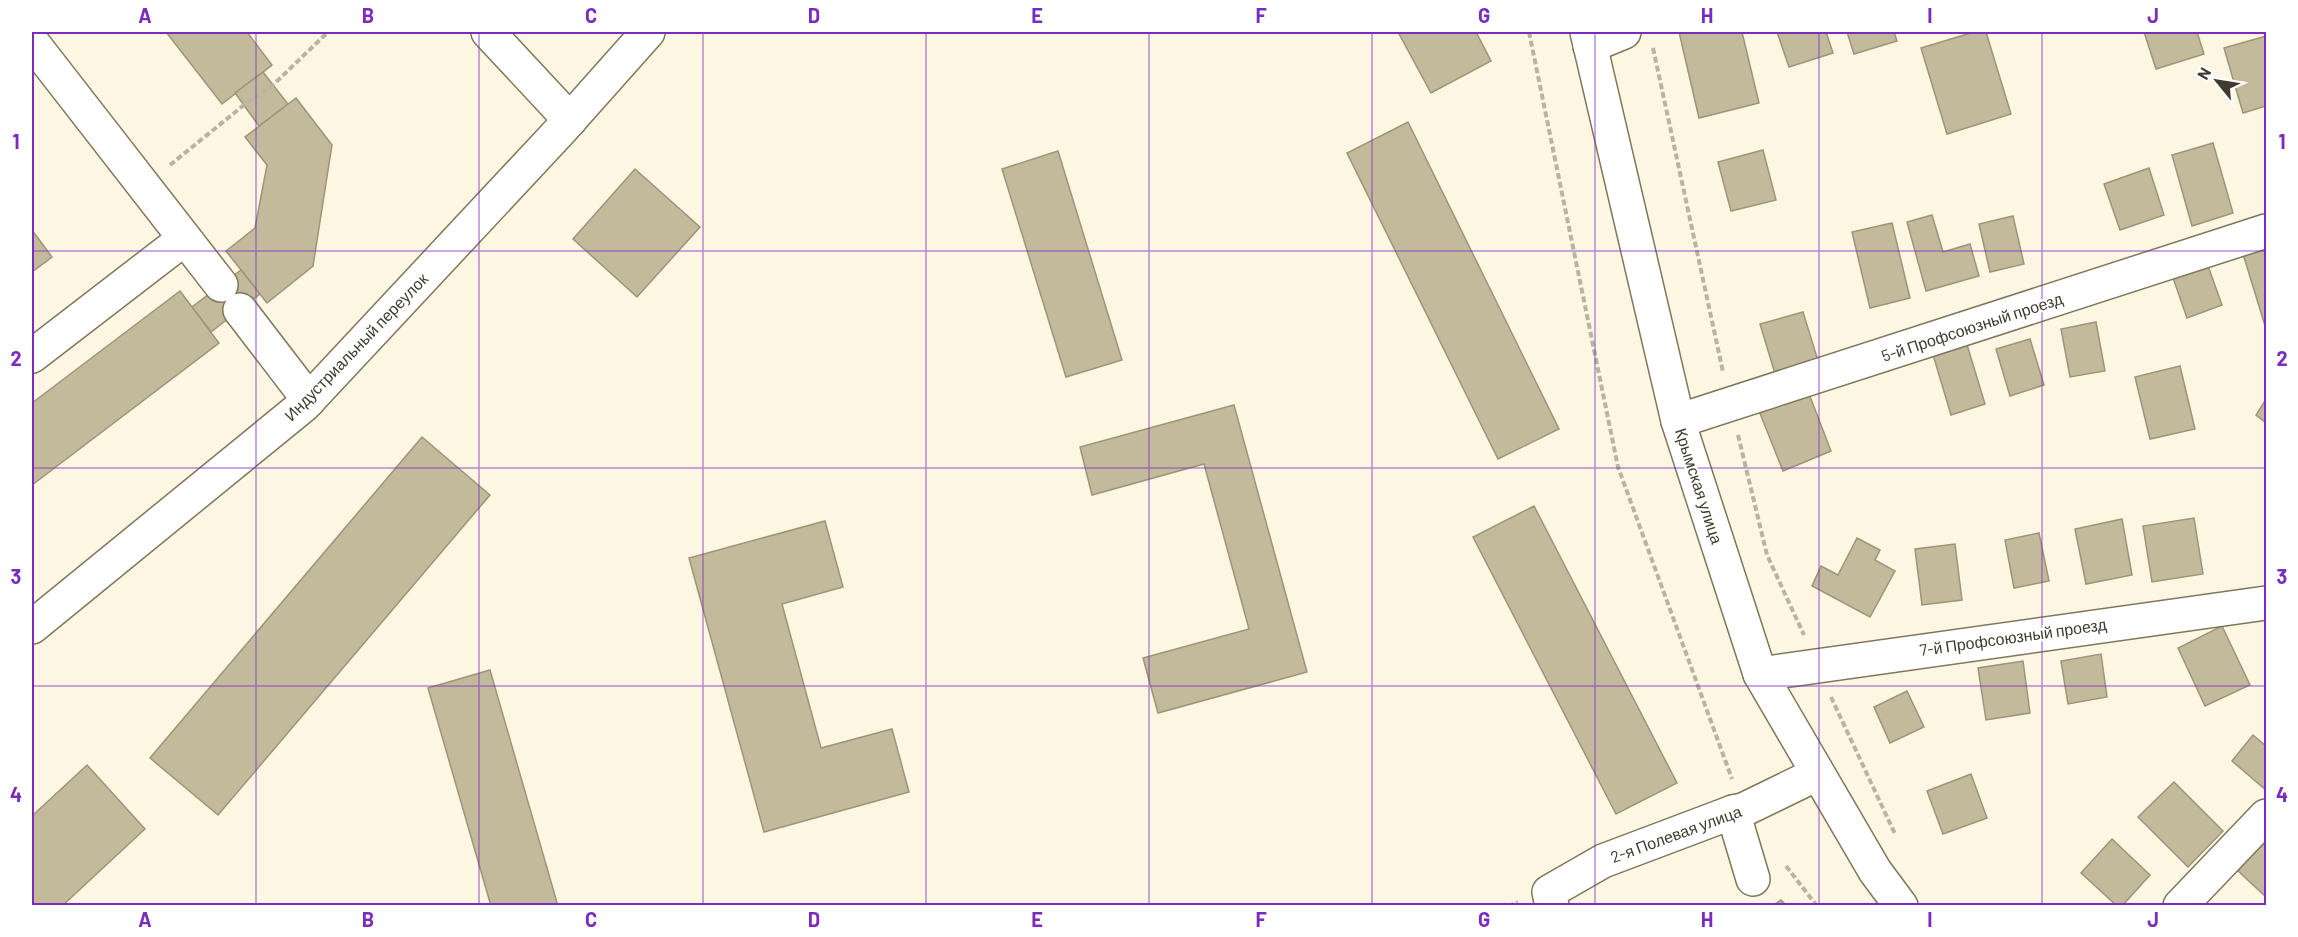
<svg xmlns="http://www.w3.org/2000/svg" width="2298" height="937" font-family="Barlow,sans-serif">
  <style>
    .building { fill: #c3b99b; stroke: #9e9477; stroke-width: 1.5 }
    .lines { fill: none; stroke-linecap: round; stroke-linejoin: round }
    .minor-casing { stroke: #80765a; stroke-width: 36 }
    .major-casing { stroke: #80765a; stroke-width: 36 }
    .path { stroke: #b9b3a2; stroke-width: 4; stroke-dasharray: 6 3; stroke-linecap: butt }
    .minor { stroke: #fff; stroke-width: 33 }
    .major { stroke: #fff; stroke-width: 33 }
    .grid { fill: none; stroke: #7b2cbf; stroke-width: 1.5; stroke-opacity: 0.55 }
    .labels { text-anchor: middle; stroke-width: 4.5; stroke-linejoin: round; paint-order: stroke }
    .street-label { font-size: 16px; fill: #3f3b2e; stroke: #fff }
    .neatline { fill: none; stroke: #7b2cbf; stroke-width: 2 }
    .grid-label { font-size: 20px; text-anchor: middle; font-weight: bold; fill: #7b2cbf }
  </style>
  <rect width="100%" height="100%" fill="#fdf6e3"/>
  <g class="building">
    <path d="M166,32H247L272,65L222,104Z"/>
    <path d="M1398,32H1476L1491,61L1431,93Z"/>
    <path d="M1679,32H1742L1759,103L1699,118Z"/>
    <path d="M1777,32H1826L1833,53L1789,67Z"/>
    <path d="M1847,32H1894L1897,41L1854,54Z"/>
    <path d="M1974,32H1986L2011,114L1947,134L1921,48Z"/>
    <path d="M2144,32H2197L2204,54L2156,69Z"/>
    <path d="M2266,36V106L2243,113L2224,48Z"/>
    <path d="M263,72L288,104L259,126L235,93Z"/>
    <path d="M296,98L332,145L313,266L267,303L226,251L255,228L267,165L245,137Z"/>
    <path d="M1408,122L1559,429L1498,459L1347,153Z"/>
    <path d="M2213,143L2233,213L2192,226L2172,155Z"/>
    <path d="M1763,150L1776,200L1731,211L1718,162Z"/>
    <path d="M1058,151L1122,360L1066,377L1002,169Z"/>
    <path d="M2149,168L2164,215L2120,230L2104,184Z"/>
    <path d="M635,169L700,227L637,297L573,239Z"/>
    <path d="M1932,215L1943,252L1970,244L1979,276L1926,291L1907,222Z"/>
    <path d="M2013,216L2024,264L1990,272L1979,224Z"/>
    <path d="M1892,223L1910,298L1870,308L1852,232Z"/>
    <path d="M32,230L52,257L32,272Z"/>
    <path d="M2266,246V329L2243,254Z"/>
    <path d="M2207,263L2222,305L2187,318L2172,275Z"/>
    <path d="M241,270L260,294L211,332L192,307Z"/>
    <path d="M180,291L219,343L32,485V403Z"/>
    <path d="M1803,312L1819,364L1776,377L1760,324Z"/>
    <path d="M2096,322L2105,371L2070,377L2061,329Z"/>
    <path d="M1965,338L1985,404L1951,415L1931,348Z"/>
    <path d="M2030,339L2044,385L2010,396L1996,349Z"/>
    <path d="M2180,366L2195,429L2150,439L2135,377Z"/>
    <path d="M1806,386L1831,451L1783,471L1757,406Z"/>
    <path d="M2266,399V423L2256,415Z"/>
    <path d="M1234,405L1307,672L1158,713L1143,658L1249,629L1204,464L1092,495L1080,447Z"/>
    <path d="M422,437L490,495L218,815L150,758Z"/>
    <path d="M1534,506L1677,783L1616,814L1473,537Z"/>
    <path d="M2194,518L2203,574L2152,582L2143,526Z"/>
    <path d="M2122,519L2132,575L2086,584L2075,529Z"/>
    <path d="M825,521L843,587L782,604L821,748L892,729L909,792L764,832L689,558Z"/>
    <path d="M2039,533L2049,581L2014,588L2005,540Z"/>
    <path d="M1857,538L1880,550L1875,560L1895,571L1870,617L1812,586L1821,566L1838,575Z"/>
    <path d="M1955,544L1962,600L1922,605L1915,549Z"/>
    <path d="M2222,626L2250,685L2205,706L2178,648Z"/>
    <path d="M2101,654L2107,697L2068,704L2061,661Z"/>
    <path d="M2023,661L2030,713L1986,720L1978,668Z"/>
    <path d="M490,670L558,906H491L428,688Z"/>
    <path d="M1907,691L1924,727L1890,743L1874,707Z"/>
    <path d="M2253,735L2266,746V790L2232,761Z"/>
    <path d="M87,765L145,829L62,906H32V816Z"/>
    <path d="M1971,774L1987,818L1943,834L1927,791Z"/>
    <path d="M2174,782L2223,831L2188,867L2138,817Z"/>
    <path d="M2266,836V897L2236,869Z"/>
    <path d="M2112,839L2150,875L2122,906H2117L2081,873Z"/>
    <path d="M1781,900L1787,906H1772Z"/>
  </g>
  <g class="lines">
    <defs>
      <g id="minor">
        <path d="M488,32L570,120"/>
        <path d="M32,42L221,285"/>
        <path d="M1590,46L1624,32"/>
        <path d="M240,310L309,400"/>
        <path d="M32,356L184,239"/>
        <path d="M1678,421L2266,231"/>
        <path d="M32,627L304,405L559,132L648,32"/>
        <path d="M1760,674L2266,603"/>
        <path d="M1733,812L1753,879"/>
        <path d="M1552,906L1549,892L1603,861L1733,812L1743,810L1817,774"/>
        <path d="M2180,906L2266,816"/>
      </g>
      <path id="major" d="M1587,32L1678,421L1760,674L1875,871L1901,906"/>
    </defs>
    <use href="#minor" class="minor-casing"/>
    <use href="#major" class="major-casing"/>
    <g class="path">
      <path d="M1529,32L1618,467L1732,779"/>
      <path d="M1653,48L1723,372"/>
      <path d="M170,165L244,105L273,85L328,32"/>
      <path d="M1738,435L1767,555L1804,635"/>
      <path d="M1831,697L1895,834"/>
      <path d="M1786,866L1817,906"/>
      <path d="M1508,906L1518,902"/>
    </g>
    <use href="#minor" class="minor"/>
    <use href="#major" class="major"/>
  </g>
  <path class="grid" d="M256,32V906M479,32V906M703,32V906M926,32V906M1149,32V906M1372,32V906M1595,32V906M1819,32V906M2042,32V906M32,251H2266M32,468H2266M32,686H2266"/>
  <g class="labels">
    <g class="street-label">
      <text transform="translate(1972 327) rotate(-18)" y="6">5-й Профсоюзный проезд</text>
      <text transform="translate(356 347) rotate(-46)" y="6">Индустриальный переулок</text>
      <text transform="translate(1699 486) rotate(72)" y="6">Крымская улица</text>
      <text transform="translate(2013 637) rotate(-8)" y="6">7-й Профсоюзный проезд</text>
      <text transform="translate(1676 834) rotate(-20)" y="6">2-я Полевая улица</text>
    </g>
  </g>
  <rect width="2298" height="937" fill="none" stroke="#ffffff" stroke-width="66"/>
  <g transform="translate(2217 81) rotate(300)" stroke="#ffffff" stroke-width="4.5" paint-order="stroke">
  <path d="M0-4.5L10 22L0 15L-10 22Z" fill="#3f3b2e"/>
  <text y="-9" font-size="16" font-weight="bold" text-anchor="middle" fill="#3f3b2e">N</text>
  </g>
  <rect x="33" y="33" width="2232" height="871" class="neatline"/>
  <g class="grid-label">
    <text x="145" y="23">A</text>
    <text x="368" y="23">B</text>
    <text x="591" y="23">C</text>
    <text x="814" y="23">D</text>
    <text x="1037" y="23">E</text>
    <text x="1261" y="23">F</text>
    <text x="1484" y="23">G</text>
    <text x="1707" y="23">H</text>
    <text x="1930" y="23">I</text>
    <text x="2153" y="23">J</text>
    <text x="16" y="149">1</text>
    <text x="2282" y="149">1</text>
    <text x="16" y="366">2</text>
    <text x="2282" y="366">2</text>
    <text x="16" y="584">3</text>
    <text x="2282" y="584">3</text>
    <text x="16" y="802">4</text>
    <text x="2282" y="802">4</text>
    <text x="145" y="927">A</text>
    <text x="368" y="927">B</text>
    <text x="591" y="927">C</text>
    <text x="814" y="927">D</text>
    <text x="1037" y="927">E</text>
    <text x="1261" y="927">F</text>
    <text x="1484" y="927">G</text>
    <text x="1707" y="927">H</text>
    <text x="1930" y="927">I</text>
    <text x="2153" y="927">J</text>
  </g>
</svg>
